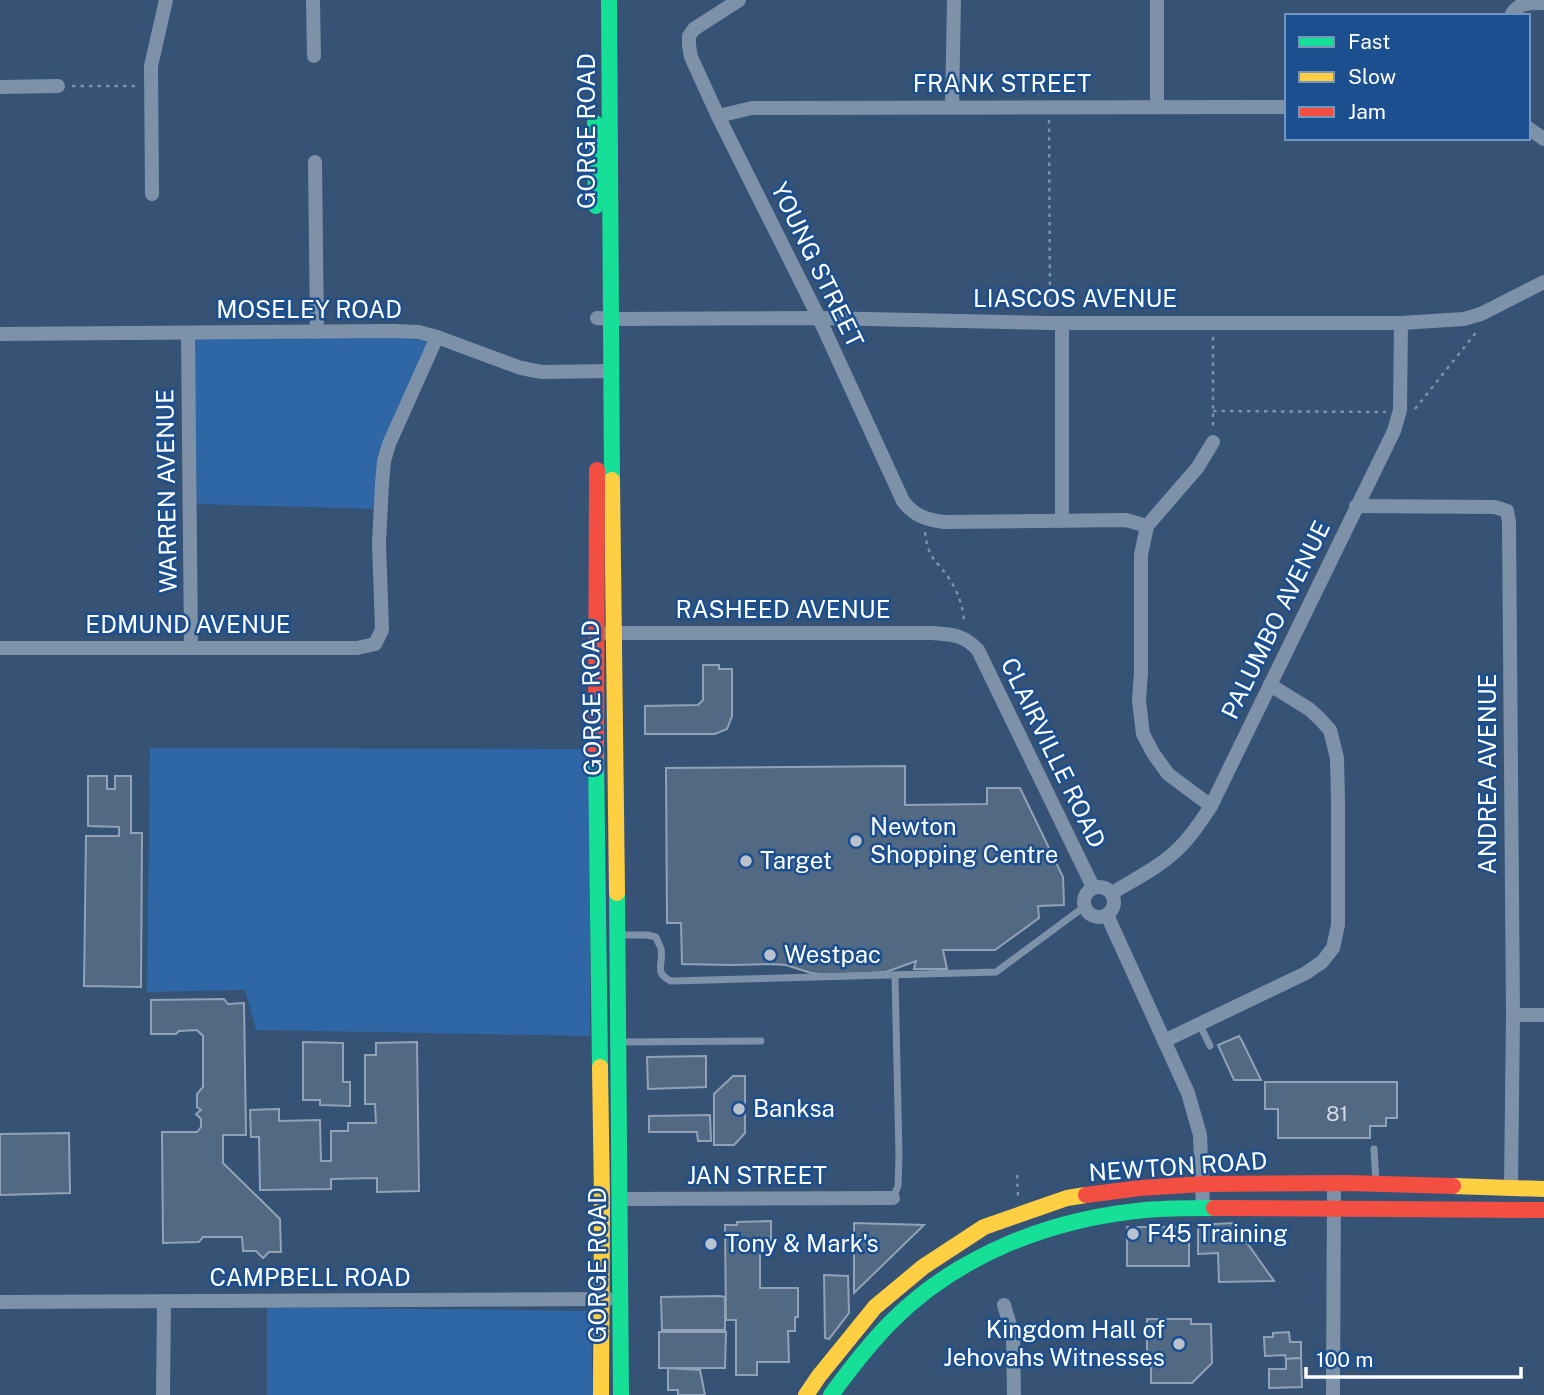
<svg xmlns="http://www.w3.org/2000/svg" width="1544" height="1395" font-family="'Public Sans',sans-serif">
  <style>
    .green { fill: #2f66a5 }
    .building { fill: #526984; stroke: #92a2b6; stroke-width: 2 }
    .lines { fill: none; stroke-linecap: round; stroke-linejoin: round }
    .path { stroke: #7d92a8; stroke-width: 2.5; stroke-dasharray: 3.5 5; stroke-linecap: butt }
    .lane { stroke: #7d92a8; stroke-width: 7 }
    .street { stroke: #7d92a8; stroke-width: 14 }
    .fast { stroke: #16e098; stroke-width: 16 }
    .slow { stroke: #ffcf43; stroke-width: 16 }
    .jam { stroke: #f24e42; stroke-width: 16 }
    .poi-dot { fill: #b9c2ce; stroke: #1b4f8f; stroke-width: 2.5 }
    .labels { text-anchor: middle; stroke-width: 5; stroke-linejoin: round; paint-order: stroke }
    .number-label { font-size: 21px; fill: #d4dae0 }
    .street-label { font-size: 24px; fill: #fff; stroke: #1b4f8f }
    .poi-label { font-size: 24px; fill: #fff; stroke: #1b4f8f; text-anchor: start }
  </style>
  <rect width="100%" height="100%" fill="#365274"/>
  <g class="green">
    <path d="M385,336L429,341L378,455L375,509L197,504L194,339Z"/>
    <path d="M150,748L590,749V1036L256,1030L245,990L147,992Z"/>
    <path d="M267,1307L591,1311L593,1395H267Z"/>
  </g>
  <g class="building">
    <path d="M703,665H719V669H732V716L727,729L715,734H645V706L698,705L703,700Z"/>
    <path d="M905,766V805L987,804V788H1020L1063,877L1064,905L1038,906L1039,918L995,950H943L947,969H914L916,961L886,972L826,975L811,973L786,965L772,964L730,965L682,964L681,923H667L666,768Z"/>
    <path d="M88,776H107V789H115V776H131V833H142L141,987L84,986L86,836H119V827L88,826Z"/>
    <path d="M224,999L228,1004L244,1003L246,1135H223V1163L280,1219L281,1252H269L263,1258L256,1251H243L242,1237H203L199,1242L163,1243L162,1132H197L201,1127V1119L196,1114L201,1110L197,1107V1094L203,1087V1036L197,1030L179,1031L176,1034H151V1000Z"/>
    <path d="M1239,1036L1242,1041L1261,1080H1234L1218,1045Z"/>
    <path d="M303,1042L343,1043V1082H350V1106L320,1105V1100H303Z"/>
    <path d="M417,1042L419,1191L377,1192V1178L331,1179V1189L260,1190L259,1137H251L250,1110L279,1109V1121L320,1120L321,1161H331V1131H348V1123H376L375,1104H365V1055H376V1043Z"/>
    <path d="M706,1056V1087L648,1089L647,1057Z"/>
    <path d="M733,1076H745V1133L734,1145H714V1094Z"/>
    <path d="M1265,1082H1397V1118H1386V1126H1370V1138H1278V1109H1265Z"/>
    <path d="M710,1115L711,1141H698L697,1132H649V1116Z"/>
    <path d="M69,1133L70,1193L0,1195V1134Z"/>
    <path d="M771,1221V1246H760V1288H798V1317H795V1331H788L789,1362H757V1375H736V1320H726L725,1225H737V1222Z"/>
    <path d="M854,1223L924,1225L854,1293Z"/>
    <path d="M1233,1223L1274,1281L1219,1282L1218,1253L1198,1254V1225Z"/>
    <rect x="1127" y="1227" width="62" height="39"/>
    <path d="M824,1275L848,1276L849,1313L829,1339L825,1338Z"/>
    <path d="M720,1296L725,1297V1330H662L661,1297Z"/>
    <path d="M1147,1319H1191V1324H1211L1212,1363L1192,1383H1151V1364H1147Z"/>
    <path d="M659,1332H726L725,1368H659Z"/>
    <path d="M1289,1332L1290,1342H1301V1358L1286,1359L1285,1355L1265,1356L1264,1337H1273V1333Z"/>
    <path d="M1301,1358L1302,1387L1269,1388V1369H1286V1359Z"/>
    <path d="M668,1368L700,1370L705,1395H678V1390H668Z"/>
  </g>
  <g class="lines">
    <g class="path">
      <path d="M72,86H138"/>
      <path d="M1049,120L1050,309"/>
      <path d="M1213,337V429"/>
      <path d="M1415,409L1478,330"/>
      <path d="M1213,411L1386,412"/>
      <path d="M925,532C928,561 937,559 950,580C958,592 964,609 964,623"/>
      <path d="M1017,1175L1018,1196"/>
    </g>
    <g class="lane">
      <path d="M620,935H647L656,937C657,941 660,945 661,949C664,963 653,973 671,981L996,972L1084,907"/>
      <path d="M1200,1025L1210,1046"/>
      <path d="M620,1042L761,1041"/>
      <path d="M1374,1149L1376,1183"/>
      <path d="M893,1198L898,1186L899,1154L895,976"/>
    </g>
    <g class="street">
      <path d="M313,0L314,56"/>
      <path d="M739,0L694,29L689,36V45L691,57L718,116L819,318L903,501C914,516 927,520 945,522L1126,520L1147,526"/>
      <path d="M1511,16C1517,2 1531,3 1544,3"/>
      <path d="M0,87L58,86"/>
      <path d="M952,107L954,0"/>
      <path d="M1157,107V0"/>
      <path d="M718,116L752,108L1287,107"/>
      <path d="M1528,128L1544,139"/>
      <path d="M315,162L317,332"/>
      <path d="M152,194L151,66L166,0"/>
      <path d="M597,318L611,319L819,318L1050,323H1401L1464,319L1481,314L1544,282"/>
      <path d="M1062,323V521"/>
      <path d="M188,333L191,648"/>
      <path d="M0,334L393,331L419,332L437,337L521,368L542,372L611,371"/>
      <path d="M1356,506L1495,507L1507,511L1509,522L1513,1015L1511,1188"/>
      <path d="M607,633H932C953,635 963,634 978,650L1093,887"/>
      <path d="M0,648H357L375,644L382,630L379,543L382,484L384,461L389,444L437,337"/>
      <path d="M1211,806L1168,774L1153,753L1143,734L1139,701L1141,672V555L1147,526L1198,467L1213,442"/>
      <circle cx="1099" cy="902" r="15"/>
      <path d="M1112,893C1135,879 1162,866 1181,846C1193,834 1202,820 1211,806L1394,431L1400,410L1401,323"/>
      <path d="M1107,915L1188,1093L1200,1135L1203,1208"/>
      <path d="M1513,1015H1544"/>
      <path d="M1164,1041L1306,973L1322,962L1333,948L1338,925V801L1337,758L1330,730L1319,718L1309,709L1270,685"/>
      <path d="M620,1199L893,1198"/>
      <path d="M0,1302L608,1299"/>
      <path d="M1004,1305L1013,1335L1014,1395"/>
      <path d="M163,1395L164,1302"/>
      <path d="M1333,1395L1334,1183"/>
    </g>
    <g class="fast">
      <path d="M609,0L612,480"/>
      <path d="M595,123L596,206"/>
      <path d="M596,753L600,1067"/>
      <path d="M617,893L621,1395"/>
      <path d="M831,1395C850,1369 869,1344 892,1321C959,1254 1051,1219 1145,1210C1168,1208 1191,1208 1214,1208"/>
    </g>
    <g class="slow">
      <path d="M612,480L617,893"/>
      <path d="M600,1067L602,1198L601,1395"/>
      <path d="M1453,1186L1544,1189"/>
      <path d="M806,1395L819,1376L875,1307L923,1267L984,1227L1067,1198L1086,1195"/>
    </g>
    <g class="jam">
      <path d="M596,753L597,470"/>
      <path d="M1086,1195L1140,1188L1203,1184L1347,1183L1453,1186"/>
      <path d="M1214,1208L1544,1210"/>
    </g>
  </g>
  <g class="poi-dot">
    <circle cx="856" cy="841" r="7"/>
    <circle cx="746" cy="861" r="7"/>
    <circle cx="770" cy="955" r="7"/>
    <circle cx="739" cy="1109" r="7"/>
    <circle cx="1133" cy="1234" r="7"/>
    <circle cx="711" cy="1244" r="7"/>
    <circle cx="1179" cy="1344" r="7"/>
  </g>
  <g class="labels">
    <g class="number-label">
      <text x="1337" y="1121">81</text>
    </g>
    <g class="street-label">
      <text x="1002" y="92">FRANK STREET</text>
      <text transform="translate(587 131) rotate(-90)" y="8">GORGE ROAD</text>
      <text transform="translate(817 265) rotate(64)" y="8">YOUNG STREET</text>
      <text x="1075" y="307">LIASCOS AVENUE</text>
      <text x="309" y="318">MOSELEY ROAD</text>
      <text transform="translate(167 491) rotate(-91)" y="8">WARREN AVENUE</text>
      <text x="783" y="618">RASHEED AVENUE</text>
      <text transform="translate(1276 620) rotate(-64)" y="8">PALUMBO AVENUE</text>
      <text x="188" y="633">EDMUND AVENUE</text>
      <text transform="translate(592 698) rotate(-91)" y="8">GORGE ROAD</text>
      <text transform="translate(1053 753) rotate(64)" y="8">CLAIRVILLE ROAD</text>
      <text transform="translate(1488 774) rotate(-90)" y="8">ANDREA AVENUE</text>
      <text transform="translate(1178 1167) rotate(-4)" y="8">NEWTON ROAD</text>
      <text x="757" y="1184">JAN STREET</text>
      <text transform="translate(598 1265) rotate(-90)" y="8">GORGE ROAD</text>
      <text x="310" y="1286">CAMPBELL ROAD</text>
    </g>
    <g class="poi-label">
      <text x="870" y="835">Newton<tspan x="870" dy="28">Shopping Centre</tspan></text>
      <text x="760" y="869">Target</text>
      <text x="784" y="963">Westpac</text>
      <text x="753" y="1117">Banksa</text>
      <text x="1147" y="1242">F45 Training</text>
      <text x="725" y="1252">Tony &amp; Mark's</text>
      <text x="1165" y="1338" text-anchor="end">Kingdom Hall of<tspan x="1165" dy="28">Jehovahs Witnesses</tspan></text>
    </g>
  </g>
  <rect x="1285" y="14" width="245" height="126" fill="#1b4f8f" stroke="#7695bc" stroke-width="2"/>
  <rect x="1299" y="37" width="35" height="10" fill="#16e098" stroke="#7695bc" stroke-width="2"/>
  <text x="1348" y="49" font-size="21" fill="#ffffff">Fast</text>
  <rect x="1299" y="72" width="35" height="10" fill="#ffcf43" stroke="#7695bc" stroke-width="2"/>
  <text x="1348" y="84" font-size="21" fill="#ffffff">Slow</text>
  <rect x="1299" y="107" width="35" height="10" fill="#f24e42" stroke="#7695bc" stroke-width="2"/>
  <text x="1348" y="119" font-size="21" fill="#ffffff">Jam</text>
  <path d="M1306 1367v10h215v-10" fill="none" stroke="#ffffff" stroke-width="3.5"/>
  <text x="1316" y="1367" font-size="21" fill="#ffffff" stroke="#1b4f8f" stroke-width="5" paint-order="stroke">100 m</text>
</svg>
